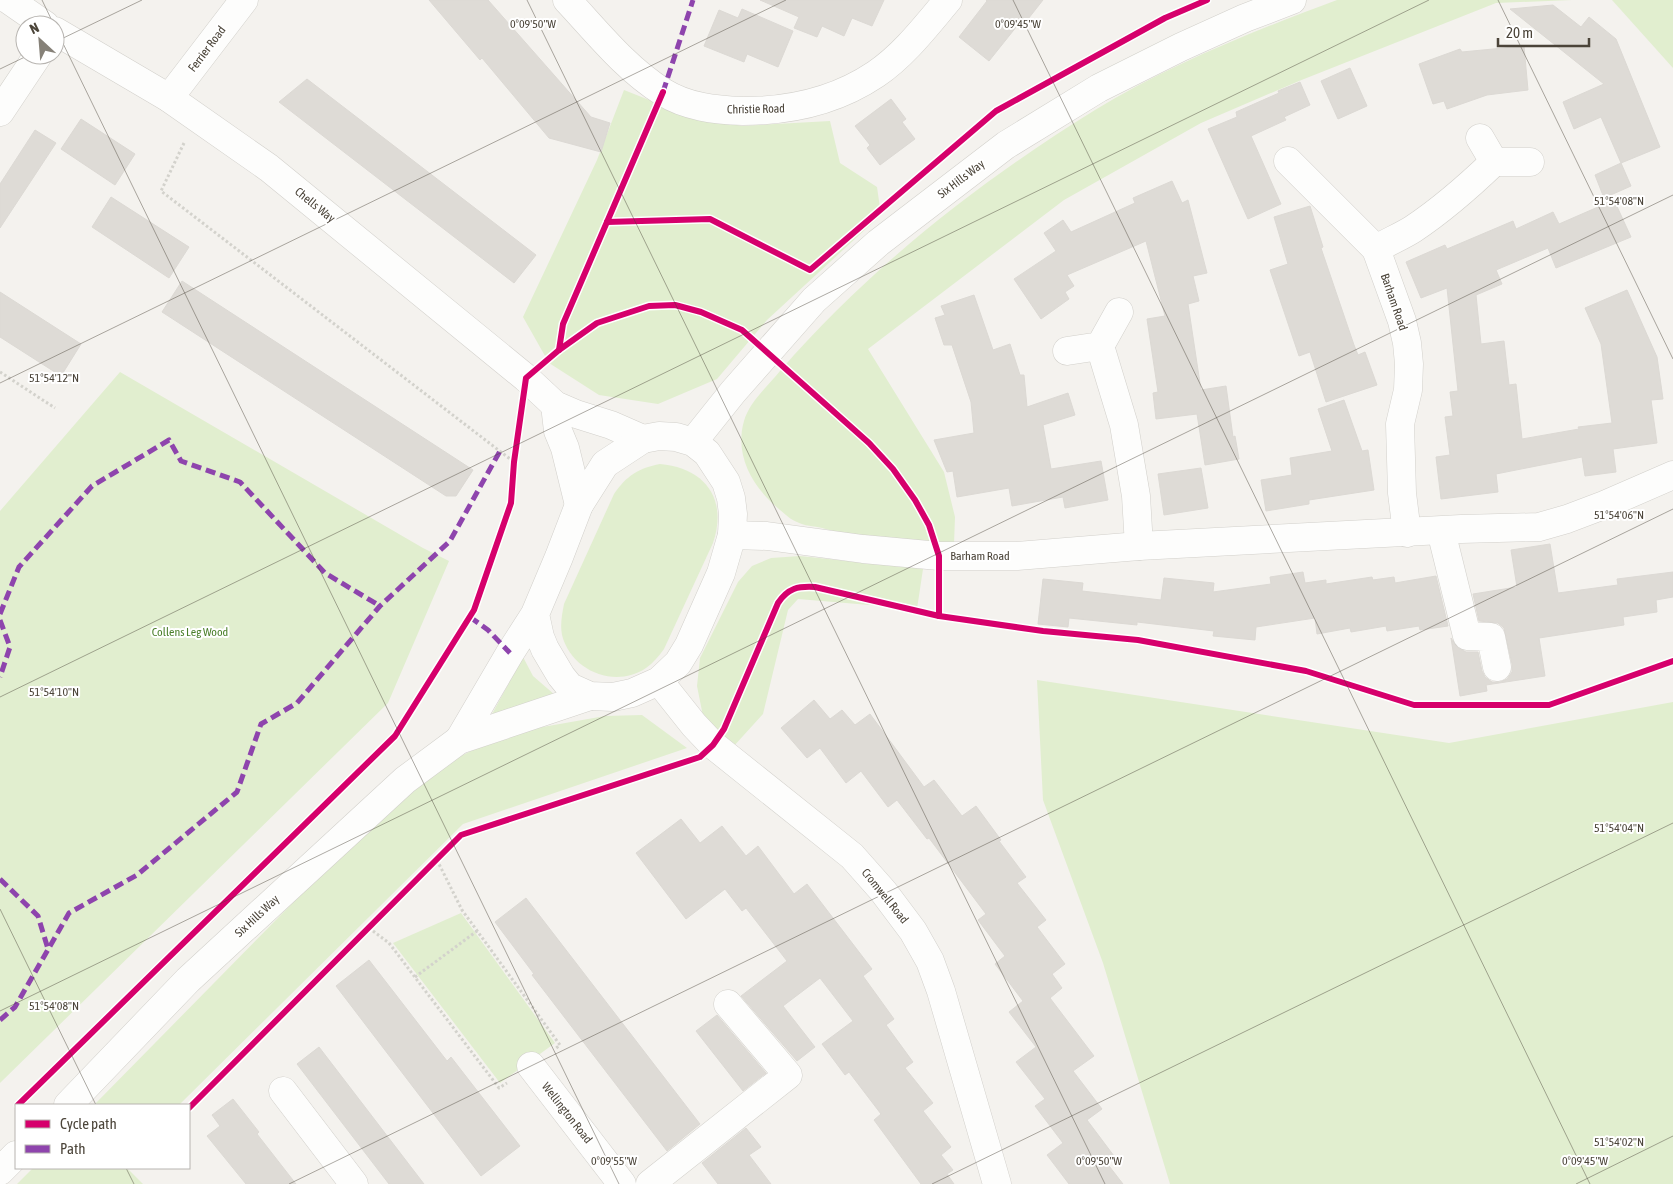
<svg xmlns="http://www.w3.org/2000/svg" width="1673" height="1184" font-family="'Asap Condensed',sans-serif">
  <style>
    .green { fill: #e1eecf }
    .building { fill: #dedbd6; stroke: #dcd9d4 }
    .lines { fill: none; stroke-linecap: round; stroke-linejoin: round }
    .minor-casing { stroke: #d2d0cb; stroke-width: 29 }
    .path { stroke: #d3d2cc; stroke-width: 3; stroke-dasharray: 2.5 2.5; stroke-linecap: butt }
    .minor { stroke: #fdfdfc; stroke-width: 28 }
    .quiet { stroke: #8e44ad; stroke-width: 5; stroke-dasharray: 10 5; stroke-linecap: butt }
    .cycleway-casing { stroke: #fff; stroke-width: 9 }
    .cycleway { stroke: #d6006c; stroke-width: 6 }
    .ticks { fill: none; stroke: #4b4439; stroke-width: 1; stroke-opacity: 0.45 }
    .labels { text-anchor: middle; stroke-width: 4; stroke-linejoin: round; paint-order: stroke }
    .street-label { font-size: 12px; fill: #4b4439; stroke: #fff }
    .park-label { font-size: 12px; fill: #4a7f2a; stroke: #fff }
    .ticks-label { font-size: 12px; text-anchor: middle; fill: #4b4439; stroke: #fff; stroke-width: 4; stroke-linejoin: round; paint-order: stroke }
  </style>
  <rect width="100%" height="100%" fill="#f4f2ee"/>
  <g class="green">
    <path d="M1337,0H1572L1496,3L1299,81L1201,123L1064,200L868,349L944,472L955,517L954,544C923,542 887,542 857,536C845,534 833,531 822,528C814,526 804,526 797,522C791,520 785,514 780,510C753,488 734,456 744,421C749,402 768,386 780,371C868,269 980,181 1095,110C1169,65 1256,30 1337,0Z"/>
    <path d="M1612,0H1673V68Z"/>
    <path d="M624,90L687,115L742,126L830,121L840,163L877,187L881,215L767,320L717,379L658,404L599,395L549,363L523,317L597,160Z"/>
    <path d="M120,372L423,548L449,561L388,703L0,1083V511Z"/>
    <path d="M660,464C705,468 728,499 713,543L664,649C659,656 653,663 646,668C615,689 571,671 562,635C560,625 562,614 564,604L614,494C626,476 639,468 660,464Z"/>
    <path d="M800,556L923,569L917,609L798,599L788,610L763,714L733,747L704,721L697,686L700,658L738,582L752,566L771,558Z"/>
    <path d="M523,657L533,676L555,695L492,714Z"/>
    <path d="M1037,680L1449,743L1673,702V1184H1170L1103,963L1043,800Z"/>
    <path d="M642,715L687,748L463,824L179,1105H94L395,799L451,761L485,744L537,728L605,716Z"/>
    <path d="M461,913L555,1043L500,1083L393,943Z"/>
    <path d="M33,1168H127L143,1184H17Z"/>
  </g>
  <g class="building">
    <path d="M429,0H488L591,117L610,123L601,152L549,138L482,58L480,60Z"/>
    <path d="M760,0H884L872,26L852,18L844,36L822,26L817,37L794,28L799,17Z"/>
    <path d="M986,0H1043L1021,28L1017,26L989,61L959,37L987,1Z"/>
    <path d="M1553,5L1581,27L1589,17L1616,39L1660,147L1621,163L1601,117L1574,129L1563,102L1604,84L1510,9Z"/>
    <path d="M742,9L793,31L778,67L747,54L744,62L704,46L719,10L738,18Z"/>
    <path d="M1524,46L1528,90L1487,95L1447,109L1444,101L1433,104L1419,64L1460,49L1462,52Z"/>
    <path d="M1350,68L1367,106L1338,119L1321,81Z"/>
    <path d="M307,79L536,255L514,283L279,102Z"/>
    <path d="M1300,82L1310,105L1284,117L1286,120L1251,136L1281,204L1248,219L1208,129L1237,117L1236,112L1279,93L1278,91Z"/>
    <path d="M891,99L906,119L902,122L915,139L880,165L867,148L870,145L855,126Z"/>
    <path d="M81,119L135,154L115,185L61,149Z"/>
    <path d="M35,130L56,143L0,228V184Z"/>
    <path d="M1621,163L1631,186L1604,198L1595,175Z"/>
    <path d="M1172,181L1182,203L1188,200L1207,273L1193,276L1199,301L1188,304L1201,390L1226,386L1233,437L1235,436L1239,459L1205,465L1197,414L1156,419L1153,393L1158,392L1147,319L1165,316L1146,241L1067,275L1074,286L1065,292L1069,299L1041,319L1014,279L1056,251L1044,233L1063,220L1071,232L1135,203L1133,198Z"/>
    <path d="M111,197L189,247L169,278L92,227Z"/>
    <path d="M1614,200L1631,237L1556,268L1548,248L1496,270L1502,284L1476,295L1481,344L1504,341L1509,385L1516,384L1522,439L1579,429L1578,427L1612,423L1601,344L1585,308L1627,290L1657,357L1663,399L1651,400L1657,443L1613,449L1616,472L1585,476L1582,457L1496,474L1498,492L1441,499L1436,457L1450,455L1445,417L1453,416L1450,392L1458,391L1447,288L1421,298L1406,262L1445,245L1447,249L1513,221L1516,229L1553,212L1559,224Z"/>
    <path d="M1310,206L1323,247L1321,248L1354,345L1358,355L1365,352L1377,385L1326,402L1310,352L1299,356L1270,270L1288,264L1274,217Z"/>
    <path d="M182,281L473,470L456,496H446L162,312Z"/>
    <path d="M0,292L81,344L61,376L0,337Z"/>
    <path d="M974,295L993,350L1010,344L1020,375H1024L1027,407L1068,393L1075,415L1043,425L1051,469L1101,461L1108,500L1065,508L1063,497L1012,506L1009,488L957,497L953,471L947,472L934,440L974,433L971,402L952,345H944L935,318L945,315L941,306Z"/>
    <path d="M1344,400L1362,451L1368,450L1374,490L1309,500V504L1266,511L1261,480L1292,475L1290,458L1332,451L1318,409Z"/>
    <path d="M1201,468L1208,508L1164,515L1158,474Z"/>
    <path d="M1550,544L1558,593L1618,585L1617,579L1673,572V597L1656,600L1657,612L1623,617L1624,625L1539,638L1545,676L1486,685L1487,691L1460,696L1451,638L1458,648L1466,652H1478L1482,671L1485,677L1492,682H1500L1507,679L1512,672V664L1504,628L1498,623L1479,621L1473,594L1517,587L1511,550Z"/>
    <path d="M1303,572L1305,583L1326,580V584L1372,577L1373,580L1394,577L1395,583L1436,576L1448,626L1420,630L1419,626L1387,631L1386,626L1351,632L1350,628L1317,634L1315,618L1256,627L1255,640L1213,636L1214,631L1137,622V625L1069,618L1068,627L1038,624L1043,579L1083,583L1082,591L1161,600L1164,578L1214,583L1213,592L1271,584L1270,577Z"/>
    <path d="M814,700L830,719L842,710L855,725L870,714L924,787L934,780L962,816L976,806L1001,840L999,841L1026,877L1017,883L1046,920L1037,927L1065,964L1052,974L1062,988L1050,998L1094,1056L1073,1071L1102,1109L1087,1120L1114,1156L1106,1162L1123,1184H1069L1047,1155L1063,1143L1035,1106L1045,1099L1016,1062L1036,1047L1009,1012L1023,1001L995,964L1005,956L978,920L986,914L929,838L927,839L897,800L888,807L861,771L846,783L820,748L807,758L781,728Z"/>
    <path d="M681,819L700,843L722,826L746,856L758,846L794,894L807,884L872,969L863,976L894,1019L886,1025L913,1062L905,1068L933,1103L923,1111L951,1147L941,1155L953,1170L947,1174L954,1184H921L874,1120L881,1114L849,1072L845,1075L822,1044L853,1021L820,978L783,1006L815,1047L797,1061L741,996L787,961L746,908L742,911L725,889L686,919L636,853Z"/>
    <path d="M526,898L700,1124L667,1151L532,975L534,974L495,922Z"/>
    <path d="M369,960L447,1061L451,1057L520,1146L481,1176L336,986Z"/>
    <path d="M717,1015L766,1073L743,1091L696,1031Z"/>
    <path d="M319,1047L424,1184H389L297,1064Z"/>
    <path d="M233,1099L259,1132L257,1134L296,1184H246L207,1136L220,1126L212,1115Z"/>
    <path d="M746,1128L761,1147L749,1155L771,1184H718L702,1163Z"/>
  </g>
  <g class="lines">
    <defs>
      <g id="minor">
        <path d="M9,0L45,25"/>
        <path d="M567,0C597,32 625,68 663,92C687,107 715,110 743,111C791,111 836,101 876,74C904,55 926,26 948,0"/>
        <path d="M55,31L169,98L269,168L526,378L555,405L576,414L611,425L643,439"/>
        <path d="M169,98L244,0"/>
        <path d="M0,112L38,55"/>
        <path d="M1480,138L1494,162H1530"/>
        <path d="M1288,161L1376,249"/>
        <path d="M1100,346L1124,425L1136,496L1139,546"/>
        <path d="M1067,351L1100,346L1119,312"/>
        <path d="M555,405L558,431L565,448L579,505"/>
        <path d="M693,442L733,392L814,300L878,243L1006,145L1099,88L1181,47L1245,18L1292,0"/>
        <path d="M1441,531L1467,636L1491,637L1497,667"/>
        <path d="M1407,533L1402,493L1400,424L1408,390L1409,364L1407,343L1402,321L1376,249C1388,242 1402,236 1413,229C1443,209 1469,186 1494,162"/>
        <path d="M732,535L767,536L863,549L939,556H1017L1139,546L1461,529L1539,527L1567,519L1604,505L1673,475"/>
        <path d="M659,681L694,725L713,745L852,856L883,891L913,931L930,961L941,991L997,1184"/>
        <path d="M459,740L510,653L535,614L559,557L579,505L605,464L643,439L659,436L676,437L693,442L707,453L726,482L731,498L733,514L732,535L721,573L689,645L678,663L659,681L632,693L613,697L590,696L570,687L561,676L545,649L540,637L535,614"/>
        <path d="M531,1066L622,1184"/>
        <path d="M283,1091L354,1184"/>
        <path d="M68,1105L188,980L405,780L459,740L590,696"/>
        <path d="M0,1171L16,1155"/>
        <path d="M650,1184L788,1075L728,1004"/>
      </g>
    </defs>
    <use href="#minor" class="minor-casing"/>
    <g class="path">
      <path d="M184,143L161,191L514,462"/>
      <path d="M0,372L55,408"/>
      <path d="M437,860L462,910L560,1045L555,1049"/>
      <path d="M369,928L389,943L499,1088L507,1083"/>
      <path d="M415,977L477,931"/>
    </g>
    <use href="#minor" class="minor"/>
    <g class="quiet">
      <path d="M663,92L693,0"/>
      <path d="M0,614L19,567L92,486L169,440L181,461L240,482L325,573L380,606"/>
      <path d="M470,617L488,630L510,653"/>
      <path d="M0,620L10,647L0,677"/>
      <path d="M0,879L38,916L48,949"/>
      <path d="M0,1020L15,1007L69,913L137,875L237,792L261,724L297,703L380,606L450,541L500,451"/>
    </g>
    <defs>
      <g id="cycleway">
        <path d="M607,222L710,219L810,270L996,111L1165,18L1207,0"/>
        <path d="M559,350L563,324L663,92"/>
        <path d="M18,1105L395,736L474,610L511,503L514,462L526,378L559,350L597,323L649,306L675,305L701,312L742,330L869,443L893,469L915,500L929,525L939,556V616"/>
        <path d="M189,1108L461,835L700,757L713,745L724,729L778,603C788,588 798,586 815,587L939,616L1043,631L1138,640L1306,671L1414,705H1549L1673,661"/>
      </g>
    </defs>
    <use href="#cycleway" class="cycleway-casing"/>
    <use href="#cycleway" class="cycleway"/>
  </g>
  <path class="ticks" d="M42,0L54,25M527,0L1105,1184M1013,0L1590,1184M1498,0L1673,359M55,27L619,1184M55,42L142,0M0,69L29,55M0,383L786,0M0,697L1429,0M0,909L96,1105M0,1011L1673,195M126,1168L134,1184M289,1184L1673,509M932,1184L1673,823M1576,1184L1673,1136"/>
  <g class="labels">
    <g class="street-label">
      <text transform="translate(207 49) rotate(-53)" y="4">Ferrier Road</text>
      <text transform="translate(756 109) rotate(-1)" y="4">Christie Road</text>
      <text transform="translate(961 179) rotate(-37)" y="4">Six Hills Way</text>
      <text transform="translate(315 205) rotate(39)" y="4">Chells Way</text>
      <text transform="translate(1394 302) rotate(71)" y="4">Barham Road</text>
      <text x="980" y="560">Barham Road</text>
      <text transform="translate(885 896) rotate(51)" y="4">Cromwell Road</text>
      <text transform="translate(257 916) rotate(-43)" y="4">Six Hills Way</text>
      <text transform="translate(567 1113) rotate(52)" y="4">Wellington Road</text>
    </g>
    <g class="park-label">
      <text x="190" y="636">Collens Leg Wood</text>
    </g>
  </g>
  <g class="ticks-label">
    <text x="1018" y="28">0°09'45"W</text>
    <text x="533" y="28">0°09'50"W</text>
    <text x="1619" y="205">51°54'08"N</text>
    <text x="54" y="382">51°54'12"N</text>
    <text x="1619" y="519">51°54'06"N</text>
    <text x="54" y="696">51°54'10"N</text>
    <text x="1619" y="832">51°54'04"N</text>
    <text x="54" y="1010">51°54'08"N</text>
    <text x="1619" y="1146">51°54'02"N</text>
    <text x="614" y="1165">0°09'55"W</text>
    <text x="1099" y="1165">0°09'50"W</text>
    <text x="1585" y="1165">0°09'45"W</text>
  </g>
  <rect x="15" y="1104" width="175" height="65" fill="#ffffff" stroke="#b7b4b0"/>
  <rect x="25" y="1120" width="25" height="8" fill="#d6006c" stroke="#b7b4b0"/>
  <text x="60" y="1129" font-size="15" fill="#4b4439">Cycle path</text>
  <rect x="25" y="1145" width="25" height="8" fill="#8e44ad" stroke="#b7b4b0"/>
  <text x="60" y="1154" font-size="15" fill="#4b4439">Path</text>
  <g transform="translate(40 40) rotate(334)"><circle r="24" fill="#ffffff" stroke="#b7b4b0"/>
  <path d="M0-4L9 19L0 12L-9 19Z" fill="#868178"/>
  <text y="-8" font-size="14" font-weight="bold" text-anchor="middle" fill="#4b4439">N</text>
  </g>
  <path d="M1498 38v8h91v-8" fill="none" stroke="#4b4439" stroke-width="2.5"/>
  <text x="1506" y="38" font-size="15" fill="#4b4439" stroke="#ffffff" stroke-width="4" paint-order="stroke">20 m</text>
</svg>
